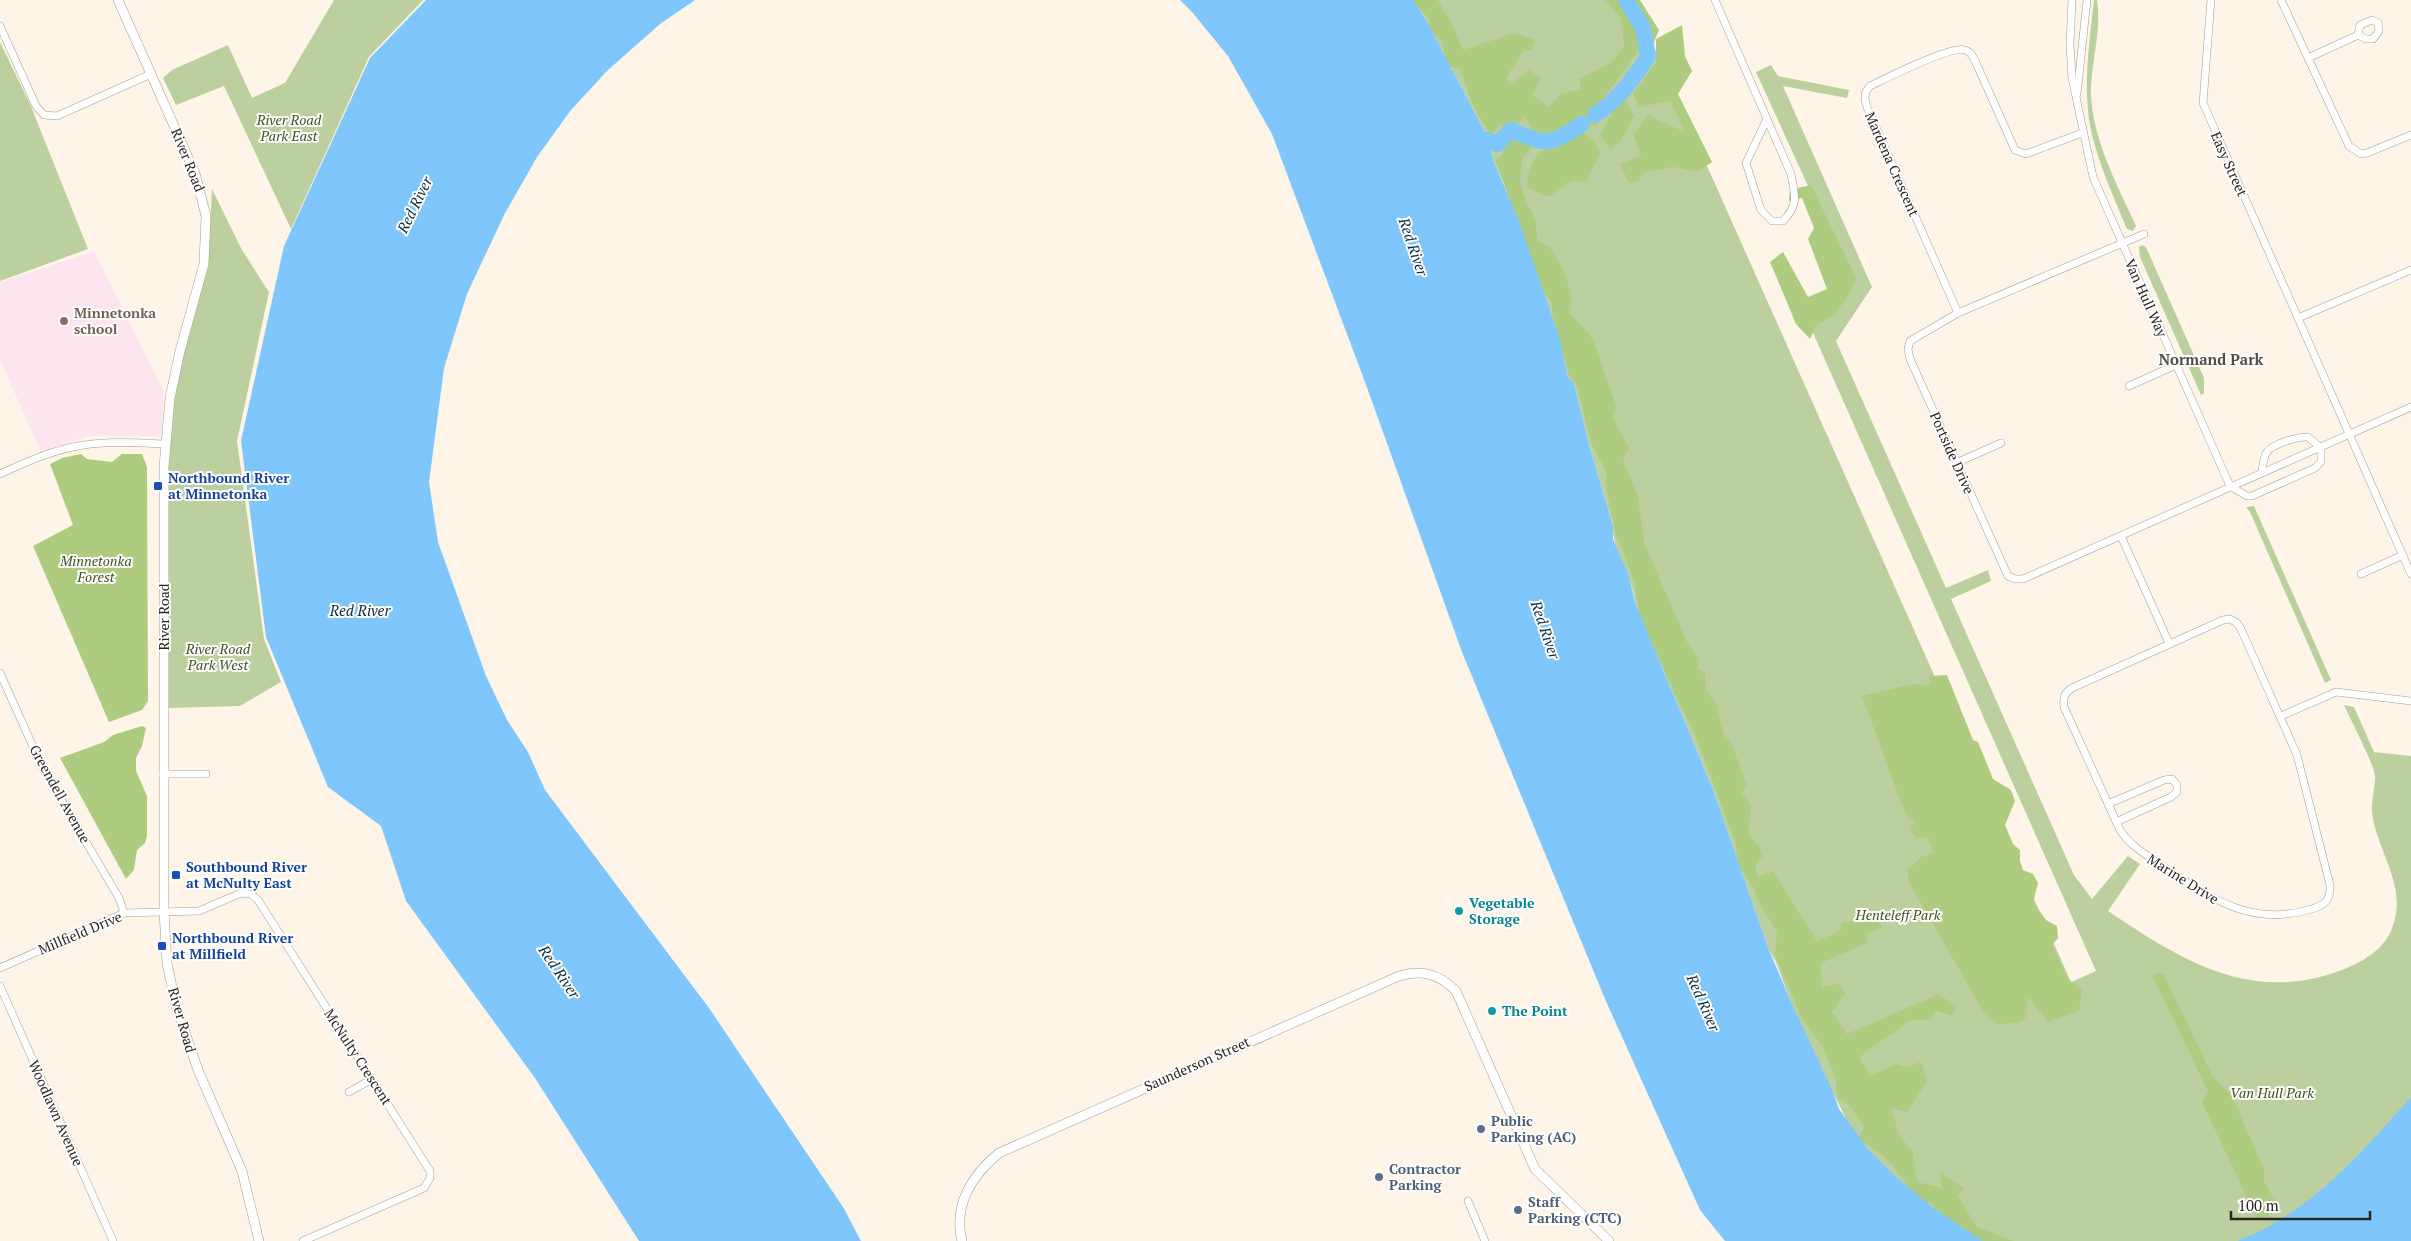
<svg xmlns="http://www.w3.org/2000/svg" width="2411" height="1241" font-family="'PT Serif',serif">
  <style>
    .education { fill: #fde5f0 }
    .green { fill: #bcd09f }
    .forest { fill: #aecc80 }
    .water { fill: #7fc6fd }
    .lines { fill: none; stroke-linecap: round; stroke-linejoin: round }
    .river { stroke: #7fc6fd; stroke-width: 16 }
    .minor-casing { stroke: #a49c90; stroke-width: 8 }
    .tertiary-casing { stroke: #a49c90; stroke-width: 10 }
    .minor { stroke: #fff; stroke-width: 7 }
    .tertiary { stroke: #fff; stroke-width: 9 }
    .education-dot { fill: #8d6e63; stroke: #fff; stroke-width: 2 }
    .transit-dot { fill: #1a4fb4; stroke: #fff; stroke-width: 2 }
    .culture-dot { fill: #0f9aa8; stroke: #fff; stroke-width: 2 }
    .service-dot { fill: #5c6f8a; stroke: #fff; stroke-width: 2 }
    .labels { text-anchor: middle; stroke-width: 4; stroke-linejoin: round; paint-order: stroke }
    .park-label { font-size: 14px; font-style: italic; fill: #40531e; stroke: #fff }
    .street-label { font-size: 14px; fill: #292621; stroke: #fff }
    .education-label { font-size: 14px; font-weight: bold; fill: #785e54; stroke: #fff; text-anchor: start }
    .transit-label { font-size: 14px; font-weight: bold; fill: #164399; stroke: #fff; text-anchor: start }
    .culture-label { font-size: 14px; font-weight: bold; fill: #0d838f; stroke: #fff; text-anchor: start }
    .service-label { font-size: 14px; font-weight: bold; fill: #4e5e75; stroke: #fff; text-anchor: start }
    .water-label { font-size: 15px; font-style: italic; fill: #0d2c42; stroke: #fff }
    .neighbourhood-label { font-size: 15px; font-weight: bold; fill: #544d42; stroke: #fff }
  </style>
  <rect width="100%" height="100%" fill="#fef5e8"/>
  <path class="education" d="M94,251L164,392L161,436H90L41,452L0,360V282Z"/>
  <g class="green">
    <path d="M334,0H423L369,57L291,229L224,86L176,105L163,78L172,70L228,45L252,98L285,83Z"/>
    <path d="M1413,0H1633L2071,982L2096,971L1802,308L1853,285L1756,72L1771,65L1778,76L1849,90L1847,98L1783,86L1872,287L1836,341L1946,588L1988,570L1991,581L1951,599L2074,875L2092,899L2128,856L2140,864L2108,911C2184,962 2254,1006 2347,968C2368,959 2388,946 2394,922C2406,884 2376,849 2372,812C2371,802 2376,781 2375,775C2370,756 2353,725 2344,705L2354,707L2374,752L2411,756V1108L2376,1147L2262,1241H1966L1857,1142L1794,1011L1776,962L1769,950L1714,792L1635,602C1633,575 1612,553 1613,526L1590,448L1574,383L1568,377L1559,336L1506,189L1493,159L1487,136L1425,18Z"/>
    <path d="M2094,0H2097C2102,30 2091,62 2091,92C2092,139 2117,184 2136,226L2133,231L2127,229C2114,198 2100,167 2092,135C2082,90 2089,45 2094,0Z"/>
    <path d="M0,42L30,104L88,249L0,281Z"/>
    <path d="M212,189L242,250L269,292L237,441L264,639L281,682L240,706L168,708L167,468L173,404L182,358L208,267Z"/>
    <path d="M2142,245L2146,247L2204,378V393L2201,395L2140,257L2139,247Z"/>
    <path d="M2254,506L2331,680L2325,683L2250,512L2246,507Z"/>
  </g>
  <g class="forest">
    <path d="M1409,0H1438L1453,26L1463,50L1514,33L1535,40L1532,50L1523,51L1506,78L1511,84L1529,70L1541,78L1532,95L1549,107L1560,94L1581,89L1579,79L1611,63L1624,46L1621,18L1605,0H1640L1659,30L1652,47L1639,50L1602,101L1597,126L1573,125L1554,136L1533,132L1525,116L1517,126H1500L1491,135L1474,108L1460,69L1446,66L1442,41L1428,32L1430,19Z"/>
    <path d="M1682,25L1685,56L1692,71L1678,94L1712,162L1697,172L1674,167L1643,173L1638,182L1629,183L1620,164L1641,155L1633,135L1648,115L1685,132L1670,101L1639,107L1633,94L1656,62V39Z"/>
    <path d="M1624,99L1634,116L1621,141L1610,149L1600,135L1617,102Z"/>
    <path d="M1581,131L1593,139L1600,154L1586,182L1572,180L1549,197L1527,188C1527,150 1551,145 1581,131Z"/>
    <path d="M1512,133L1521,136L1532,147L1522,160L1520,180L1526,202L1536,221L1537,240C1541,242 1547,245 1550,248C1562,264 1576,294 1569,312L1593,339L1616,406L1613,418L1629,448L1623,460L1638,496L1644,543L1688,644L1699,659L1697,668L1705,674L1706,690L1717,704L1723,734L1732,744L1746,784L1742,793L1751,805L1749,835L1760,847L1762,857L1755,867L1758,877L1773,871L1817,941L1840,931L1841,923L1873,916L1883,928L1865,934L1868,943L1821,963L1822,987L1839,983L1845,993L1832,1012L1847,1034L1939,994L1956,1007L1953,1016L1936,1011L1931,1019L1908,1021C1893,1036 1874,1043 1859,1058L1871,1075L1896,1064L1906,1067L1921,1062L1927,1081L1907,1112L1891,1108L1900,1137L1912,1150L1917,1182L1943,1188L1940,1181L1941,1173L1964,1188L1958,1196L1977,1227L2014,1241H1959L1930,1202L1916,1209L1905,1196V1181L1884,1156L1859,1139L1864,1127L1850,1106L1837,1097L1836,1079L1823,1047L1802,1019L1775,955L1777,932L1760,905L1753,887L1737,864L1736,844L1694,732L1674,693L1639,614L1635,583L1615,532L1606,487V471L1591,443L1577,386L1569,376L1552,313V303L1545,294L1495,160L1501,157Z"/>
    <path d="M1811,185L1856,278C1849,296 1837,318 1817,324L1810,339L1796,324L1770,262L1783,252L1808,297L1827,289L1808,239L1814,228L1802,198L1789,201L1790,190Z"/>
    <path d="M81,454L87,459L112,462L122,454H142L147,467L148,701L142,710L109,722L33,546L73,525L50,464L62,458Z"/>
    <path d="M1947,675L1973,740L1978,742L1993,779L2011,790L2015,801L2005,825L2013,844L2020,850V861L2023,870L2033,874L2038,883L2033,902L2046,920L2057,926L2058,938L2052,945L2067,978L2082,990L2079,1011L2048,1022L2028,997L2025,1019L2018,1023L1996,1024L1984,1013L1909,882L1907,870L1921,857L1933,853L1928,837L1916,838L1910,829L1914,822L1904,811L1862,696L1913,684L1925,686L1930,682L1929,676Z"/>
    <path d="M142,726L146,728L142,746L136,758V771L147,796V836L145,843L137,850L134,870L126,879L60,758L104,742L113,735Z"/>
    <path d="M2156,973L2164,975L2212,1075L2232,1096L2264,1169V1181L2279,1209L2258,1221L2202,1102L2208,1091L2153,977Z"/>
  </g>
  <g class="water">
    <path d="M426,0H695L660,24L608,70L571,110L537,157L504,215L467,294L444,368L429,482L438,542L486,676L507,720L528,752L545,790L709,1008L843,1207L861,1241H639L535,1078L406,901L381,826L328,787L266,637L241,441L284,246L370,58Z"/>
    <path d="M1180,0H1413L1425,18L1487,136L1493,159L1520,224L1559,336L1568,377L1574,383L1590,448L1613,526V539L1629,576L1635,602L1714,792L1769,950L1794,1009L1832,1089L1839,1109L1868,1149L1895,1176L1932,1207L1983,1241H1725L1700,1210L1605,999L1462,652L1365,382L1272,134L1228,56L1192,12Z"/>
    <path d="M2411,1097V1241H2237C2313,1211 2358,1156 2411,1097Z"/>
  </g>
  <g class="lines">
    <g class="river">
      <path d="M1595,115C1618,100 1634,78 1648,56L1643,28L1626,0"/>
      <path d="M1487,140L1497,144L1511,130C1549,146 1548,146 1582,124"/>
    </g>
    <defs>
      <g id="minor">
        <path d="M1715,0L1791,174C1795,195 1799,205 1783,221H1772L1761,210L1746,163L1766,121"/>
        <path d="M2072,0L2070,44L2072,78L2093,177L2230,486"/>
        <path d="M2211,0L2203,103L2411,574"/>
        <path d="M2281,0L2349,146L2361,154L2367,153L2411,135"/>
        <path d="M0,26L36,106L44,115L57,116L151,74"/>
        <path d="M2308,58L2358,35L2366,39H2373L2379,31L2378,23L2372,20L2360,25L2358,35"/>
        <path d="M2077,94L2087,0"/>
        <path d="M2144,234L1958,313L1910,341L1908,349L1910,359L2008,576L2015,579H2023L2411,407"/>
        <path d="M1958,313L1867,107C1864,98 1864,92 1870,86C1887,78 1952,45 1965,50C1972,52 1974,59 1977,65L2015,150L2026,154L2082,133"/>
        <path d="M2298,318L2411,270"/>
        <path d="M2129,386L2176,365"/>
        <path d="M1956,463L2001,443"/>
        <path d="M0,474C26,462 55,449 84,445C111,441 138,443 165,444"/>
        <path d="M2230,486L2247,496H2252L2315,468L2321,462V448L2308,437C2299,436 2272,444 2267,452C2263,457 2263,466 2262,472"/>
        <path d="M2121,536L2169,643"/>
        <path d="M2361,574L2403,555"/>
        <path d="M2230,619L2237,623L2241,629L2297,755L2330,885C2331,902 2323,906 2308,910C2251,926 2212,899 2167,869C2150,857 2131,847 2120,830L2064,707C2063,698 2064,693 2072,688L2223,620Z"/>
        <path d="M0,673L43,769L119,898L124,913"/>
        <path d="M2281,716L2336,692L2411,701"/>
        <path d="M163,774H206"/>
        <path d="M2108,804L2164,780L2172,779L2177,785V792L2171,797L2116,822"/>
        <path d="M0,968L124,913L199,911L241,893L251,894L258,900L430,1171V1178L424,1188L303,1241"/>
        <path d="M0,986L113,1241"/>
        <path d="M349,1092L372,1079"/>
        <path d="M1468,1201L1485,1241"/>
      </g>
      <g id="tertiary">
        <path d="M118,0L195,173L206,216L204,264L180,351L170,398L164,467V911L167,963L176,1006L198,1070L242,1171L259,1241"/>
        <path d="M962,1241C953,1205 972,1175 999,1153L1399,976C1422,969 1439,974 1456,991L1535,1169L1609,1241"/>
      </g>
    </defs>
    <use href="#minor" class="minor-casing"/>
    <use href="#tertiary" class="tertiary-casing"/>
    <use href="#minor" class="minor"/>
    <use href="#tertiary" class="tertiary"/>
  </g>
  <circle class="education-dot" cx="64" cy="321" r="5"/>
  <g class="transit-dot">
    <rect x="153" y="481" width="10" height="10" rx="2.5"/>
    <rect x="171" y="870" width="10" height="10" rx="2.5"/>
    <rect x="157" y="941" width="10" height="10" rx="2.5"/>
  </g>
  <g class="culture-dot">
    <circle cx="1459" cy="911" r="5"/>
    <circle cx="1492" cy="1011" r="5"/>
  </g>
  <g class="service-dot">
    <circle cx="1481" cy="1129" r="5"/>
    <circle cx="1379" cy="1177" r="5"/>
    <circle cx="1518" cy="1210" r="5"/>
  </g>
  <g class="labels">
    <g class="park-label">
      <text x="289" y="125">River Road<tspan x="289" dy="16">Park East</tspan></text>
      <text x="96" y="566">Minnetonka<tspan x="96" dy="16">Forest</tspan></text>
      <text x="218" y="654">River Road<tspan x="218" dy="16">Park West</tspan></text>
      <text x="1898" y="920">Henteleff Park</text>
      <text x="2272" y="1098">Van Hull Park</text>
    </g>
    <g class="street-label">
      <text transform="translate(188 160) rotate(68)" y="5">River Road</text>
      <text transform="translate(1892 164) rotate(66)" y="5">Mardena Crescent</text>
      <text transform="translate(2229 164) rotate(66)" y="5">Easy Street</text>
      <text transform="translate(2146 298) rotate(66)" y="5">Van Hull Way</text>
      <text transform="translate(1952 453) rotate(66)" y="5">Portside Drive</text>
      <text transform="translate(164 617) rotate(-90)" y="5">River Road</text>
      <text transform="translate(60 794) rotate(61)" y="5">Greendell Avenue</text>
      <text transform="translate(2183 879) rotate(32)" y="5">Marine Drive</text>
      <text transform="translate(80 933) rotate(-23)" y="5">Millfield Drive</text>
      <text transform="translate(182 1020) rotate(74)" y="5">River Road</text>
      <text transform="translate(358 1057) rotate(57)" y="5">McNulty Crescent</text>
      <text transform="translate(1197 1064) rotate(-24)" y="5">Saunderson Street</text>
      <text transform="translate(56 1113) rotate(66)" y="5">Woodlawn Avenue</text>
    </g>
    <g class="education-label">
      <text x="74" y="318">Minnetonka<tspan x="74" dy="16">school</tspan></text>
    </g>
    <g class="transit-label">
      <text x="168" y="483">Northbound River<tspan x="168" dy="16">at Minnetonka</tspan></text>
      <text x="186" y="872">Southbound River<tspan x="186" dy="16">at McNulty East</tspan></text>
      <text x="172" y="943">Northbound River<tspan x="172" dy="16">at Millfield</tspan></text>
    </g>
    <g class="culture-label">
      <text x="1469" y="908">Vegetable<tspan x="1469" dy="16">Storage</tspan></text>
      <text x="1502" y="1016">The Point</text>
    </g>
    <g class="service-label">
      <text x="1491" y="1126">Public<tspan x="1491" dy="16">Parking (AC)</tspan></text>
      <text x="1389" y="1174">Contractor<tspan x="1389" dy="16">Parking</tspan></text>
      <text x="1528" y="1207">Staff<tspan x="1528" dy="16">Parking (CTC)</tspan></text>
    </g>
    <g class="water-label">
      <text transform="translate(415 205) rotate(-64)" y="5">Red River</text>
      <text transform="translate(1413 247) rotate(71)" y="5">Red River</text>
      <text x="360" y="616">Red River</text>
      <text transform="translate(1545 630) rotate(71)" y="5">Red River</text>
      <text transform="translate(559 972) rotate(56)" y="5">Red River</text>
      <text transform="translate(1703 1003) rotate(66)" y="5">Red River</text>
    </g>
    <g class="neighbourhood-label">
      <text x="2211" y="365">Normand Park</text>
    </g>
  </g>
  <path d="M2231 1211v8h139v-8" fill="none" stroke="#292621" stroke-width="2.5"/>
  <text x="2238" y="1211" font-size="15" fill="#292621" stroke="#ffffff" stroke-width="4" paint-order="stroke">100 m</text>
</svg>
